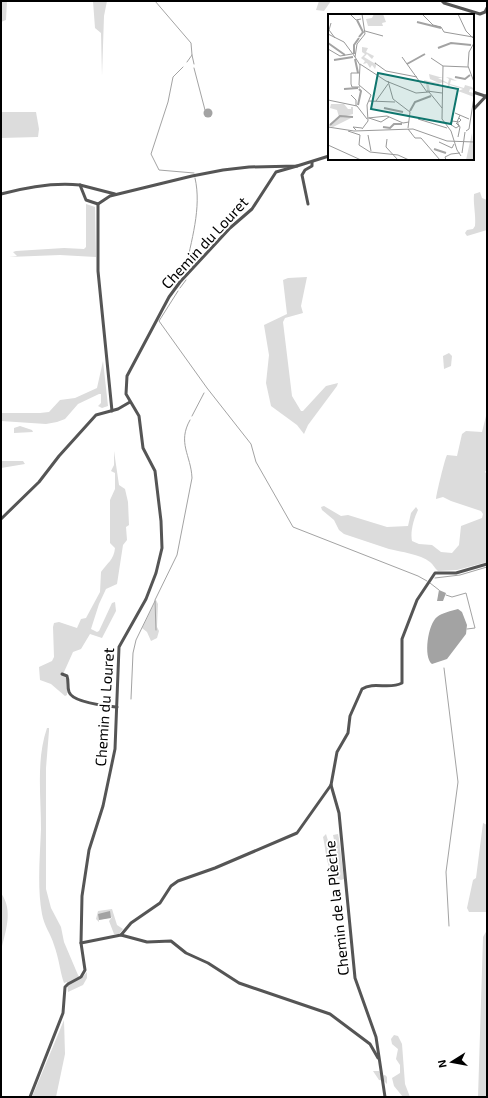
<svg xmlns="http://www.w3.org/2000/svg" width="488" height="1098" font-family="'Exo 2',sans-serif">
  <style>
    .green { fill: #dcdcdc }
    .water { fill: #a3a3a3 }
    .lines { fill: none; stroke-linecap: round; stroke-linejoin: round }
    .stream { stroke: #a3a3a3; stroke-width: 1 }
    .minor { stroke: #555; stroke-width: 3 }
    .labels { text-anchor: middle; stroke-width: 3.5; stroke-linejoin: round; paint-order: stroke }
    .street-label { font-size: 15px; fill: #000; stroke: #fff }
    .inset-river { fill: none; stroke: #a3a3a3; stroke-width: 2 }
    .inset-road { fill: none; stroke: #999; stroke-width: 1 }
    .view { fill: #0f766e; fill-opacity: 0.15; stroke: #0f766e; stroke-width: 2 }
    .inset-edge { fill: none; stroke: #000; stroke-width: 2 }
  </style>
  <rect width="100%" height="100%" fill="#fff"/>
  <g class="green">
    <path d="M1,1H7L6,20L1,22Z"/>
    <path d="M93,1H107L104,16L102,76L101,33L95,28Z"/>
    <path d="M319,1H331L324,11L316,10Z"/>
    <path d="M1,112H36L39,129L38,137L1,138Z"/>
    <path d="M480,192L482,198L487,200V230L467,236L465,233L467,230L473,229L475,226C476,215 473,204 474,194Z"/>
    <path d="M86,204L95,207L96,257L60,255L9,257L17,256L13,252L16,251L64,248L84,249L86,247Z"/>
    <path d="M307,277L301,306L303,313L285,318L283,322L292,396L301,411H303L326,386L338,383L337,386L308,425L304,434L297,425L271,406L266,383L269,355L264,325L287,314L283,280L288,278Z"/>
    <path d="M449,353L452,356L451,366L444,369L443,356Z"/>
    <path d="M103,361L108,406L102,408L98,406L101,403V394H99L78,404L65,419L57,422L46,424L1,421V413H40L49,412L60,400L75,398L97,388Z"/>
    <path d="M487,412V469L485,472L487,474V562L457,570L438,571C435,569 433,564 430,562C420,554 401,552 389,549C374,544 359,539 344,534L339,530L334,520L322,510L321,507L324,506L341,516L348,515L387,527L408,526L411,513L416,507L418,510C414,518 410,532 412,541L419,544L432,545L441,552L452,553L459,545L461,526L482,518L483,514L481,511L451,501L443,497L436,499C436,495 445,458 447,455L457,456L462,434L466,431L482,432Z"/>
    <path d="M20,426L32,430L33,432L14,433V428Z"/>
    <path d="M114,451L119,485L125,489L128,502L129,525L126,527L127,540L123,545L117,584L106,589L99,604L91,629L97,632L99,631L112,603L115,602L116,611L102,638L90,634L81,649L73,652L64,672L63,676L67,679V695L65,696L51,684L40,680L39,667L52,661L54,657L53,627L54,623L59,622L77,628L81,619L86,618L100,592L101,572C107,563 114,560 115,548L110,543V500L115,489V473L111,471L114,465Z"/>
    <path d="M1,461H23L25,464L1,468Z"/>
    <path d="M156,600L158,604L157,627L159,631L157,638L151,641L147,632L142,628Z"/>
    <path d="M47,728H49V731L46,768V889L51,908L61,927L64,942L78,975L81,979L87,972V978L83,985L68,992L67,982L64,983C60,972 59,958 54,945C51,934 44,926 42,914C37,887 40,856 41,829C41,796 36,760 47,728Z"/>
    <path d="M483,823L487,825V912H469L467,908L473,880L476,878Z"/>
    <path d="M326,834L334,860L336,861L338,859L333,835L338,834L339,839L344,879L341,880C326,876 326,849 323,837Z"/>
    <path d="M1,893C14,911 5,932 1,951Z"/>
    <path d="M112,909L117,925L123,929L119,934H114L109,921L112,917L99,920V922L96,919L98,911Z"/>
    <path d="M487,930V1097H478L483,937Z"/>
    <path d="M64,1020L65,1054L56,1097H32Z"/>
    <path d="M394,1035L398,1036L402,1044L405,1084L410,1097H403L394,1086L392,1078L400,1073V1065L396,1059L398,1049L392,1044L391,1039Z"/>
    <path d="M373,1071H379L382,1076L385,1075L387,1077V1084L384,1081L379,1080Z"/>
  </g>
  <g class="water">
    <circle cx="208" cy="113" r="4.5"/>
    <path d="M439,590L446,593L443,601H437Z"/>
    <path d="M458,609L462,612L467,625L466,634L447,659L432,664C423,657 428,624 437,617C442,613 451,611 458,609Z"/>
    <path d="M110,911L111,918L99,920L98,914Z"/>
  </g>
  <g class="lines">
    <g class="stream">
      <path d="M155,1L191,43L192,55L187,62"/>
      <path d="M192,55L194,64"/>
      <path d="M183,67L173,77L168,102L151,154L159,170L194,173"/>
      <path d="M194,68L205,110"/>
      <path d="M185,272C191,241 202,208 195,178"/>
      <path d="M180,288L186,280"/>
      <path d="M178,291L159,321L207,388L251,444L256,462L293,527L418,576L427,581"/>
      <path d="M192,416L204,393"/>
      <path d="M435,578L460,575L487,567"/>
      <path d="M430,583L439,590"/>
      <path d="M446,595L452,597L466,593L475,628L467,629"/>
      <path d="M156,630L155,600L177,555L192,478C191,455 177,443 190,420"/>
      <path d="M444,668L458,782L446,872L449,926"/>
      <path d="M131,699L133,653L136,640L155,601"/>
    </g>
    <g class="minor">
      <path d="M442,1L444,3L480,14L485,12L487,8"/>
      <path d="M473,92L485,96"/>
      <path d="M473,110L487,95"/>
      <path d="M80,185L115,194"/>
      <path d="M1,194C27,187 53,182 80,185L86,200L98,204L110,196L192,176L223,170L249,167L297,166L329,156"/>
      <path d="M98,204V271L112,411"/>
      <path d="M308,204L302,175L305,170L312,166V162"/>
      <path d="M1,519L39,482L59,456L96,415L118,409L130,402"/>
      <path d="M62,674L67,676C69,681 67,687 69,692C73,703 107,706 117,707"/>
      <path d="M331,785L339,813L355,978L376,1037L385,1097"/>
      <path d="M121,935L147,942L171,941L186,953L208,963L239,983L330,1014L370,1044L378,1058"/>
      <path d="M81,943L121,935L131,923L160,903L171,886L178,881L215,868L297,833L331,785L337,752L348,733L350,716L362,689C374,681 389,690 402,683V639L417,600L435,573H456L487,564"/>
      <path d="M30,1097L63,1013L65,987L68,984L81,977L85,970L81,943L82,896L89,850L103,806L115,749L119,647L146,599L156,573L162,548L161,521L155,471L143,448L139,416L126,394L127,376L169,297L180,282L230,228L252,209L276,172L297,166"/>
    </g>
  </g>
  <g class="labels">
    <g class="street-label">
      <text transform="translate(205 243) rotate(-47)" y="5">Chemin du Louret</text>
      <text transform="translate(105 707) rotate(-86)" y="5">Chemin du Louret</text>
      <text transform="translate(337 908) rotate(-96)" y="5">Chemin de la Plèche</text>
    </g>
  </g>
  <g transform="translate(328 14)">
    <rect width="146" height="146" fill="#fff"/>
    <path d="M46,0H55L58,8L54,9L55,12H40L38,5L44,4ZM34,33L40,34L38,38L46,42L44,45L39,40L36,43L46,49L48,48V52L44,50L48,52L47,55L44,51L42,54L39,49L35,50L37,47L33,44L37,40L34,38ZM101,60L115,64H110L120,69L121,65L118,63L123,64L129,67L123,66L122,70L136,74L137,71L144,73L146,76L142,75L141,78L146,79V83L130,77L135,75L122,71L119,75L120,70L115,68L110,70L100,68L102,77H99L98,68L96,70V66L111,69L102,65ZM3,90H16L20,95H23V93H25V100L18,102L25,103L5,113L0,112L11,103L9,96L2,94ZM144,119L146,146H138Z" fill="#dcdcdc"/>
    <path class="inset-river" d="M29,6L35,18L31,23M89,8L113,14M0,29L17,41M110,34L123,29L143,31M26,40V31L31,24M27,45L30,59M6,46L25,43M79,50L97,40M127,63L137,65L142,61M16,75L30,74M30,91L33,77L31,75M56,94L75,98M82,97L87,88L103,82M2,111L12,102L25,103M55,113L62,114L66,110H74M106,135L118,139"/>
    <path class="inset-road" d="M22,0L28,6L33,5M94,0L105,11L113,13L116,18L145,23M130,0L138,17L146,25M3,9L1,16L7,24M37,17L55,22M0,20L16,28L27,43M146,29L141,38L140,52L146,68M0,35L12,42L24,40M74,43L99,78M103,44L115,52L140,53M47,49L58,57L89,63M32,50L58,67L88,79L101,78L114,94M115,52L114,105L123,117L129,136L133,142M60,67L65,85L82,98L80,114M32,73H24L23,70V59H32M99,77L114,79M23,81L28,86V92M0,86L29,92L39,105M41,87L67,88M48,87L60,70M127,99L141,105M40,104L59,102L75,109L81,108M41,104L53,108L61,103M90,105L119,114M128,109L131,112L128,114L122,110L124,107L131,108L133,106L131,104M0,113L26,117L85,115L119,127L146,128M34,115L40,107L39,91L43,81L31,71L32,51L27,43L29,30L37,20L34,0M80,115L87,124H93L112,146M28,116L25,113L34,114M20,117L32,121M138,117L141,115L146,83M32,121L31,131L42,138L70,141L81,146M40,121L43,137M130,123L132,113L129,108L132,101M59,125L58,133L70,146M111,128L124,134L126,130M0,131L33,146M134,139L137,118M118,146L117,143L123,140L132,139"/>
    <path class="view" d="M50,59L130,75L123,110L43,95Z"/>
    <rect width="146" height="146" class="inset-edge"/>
  </g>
  <rect width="488" height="1098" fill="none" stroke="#000000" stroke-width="4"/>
  <g transform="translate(452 1062) rotate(259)" stroke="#ffffff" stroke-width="3" paint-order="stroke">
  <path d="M0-3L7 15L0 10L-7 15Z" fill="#000000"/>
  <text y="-6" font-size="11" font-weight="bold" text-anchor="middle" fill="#000000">N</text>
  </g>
</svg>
